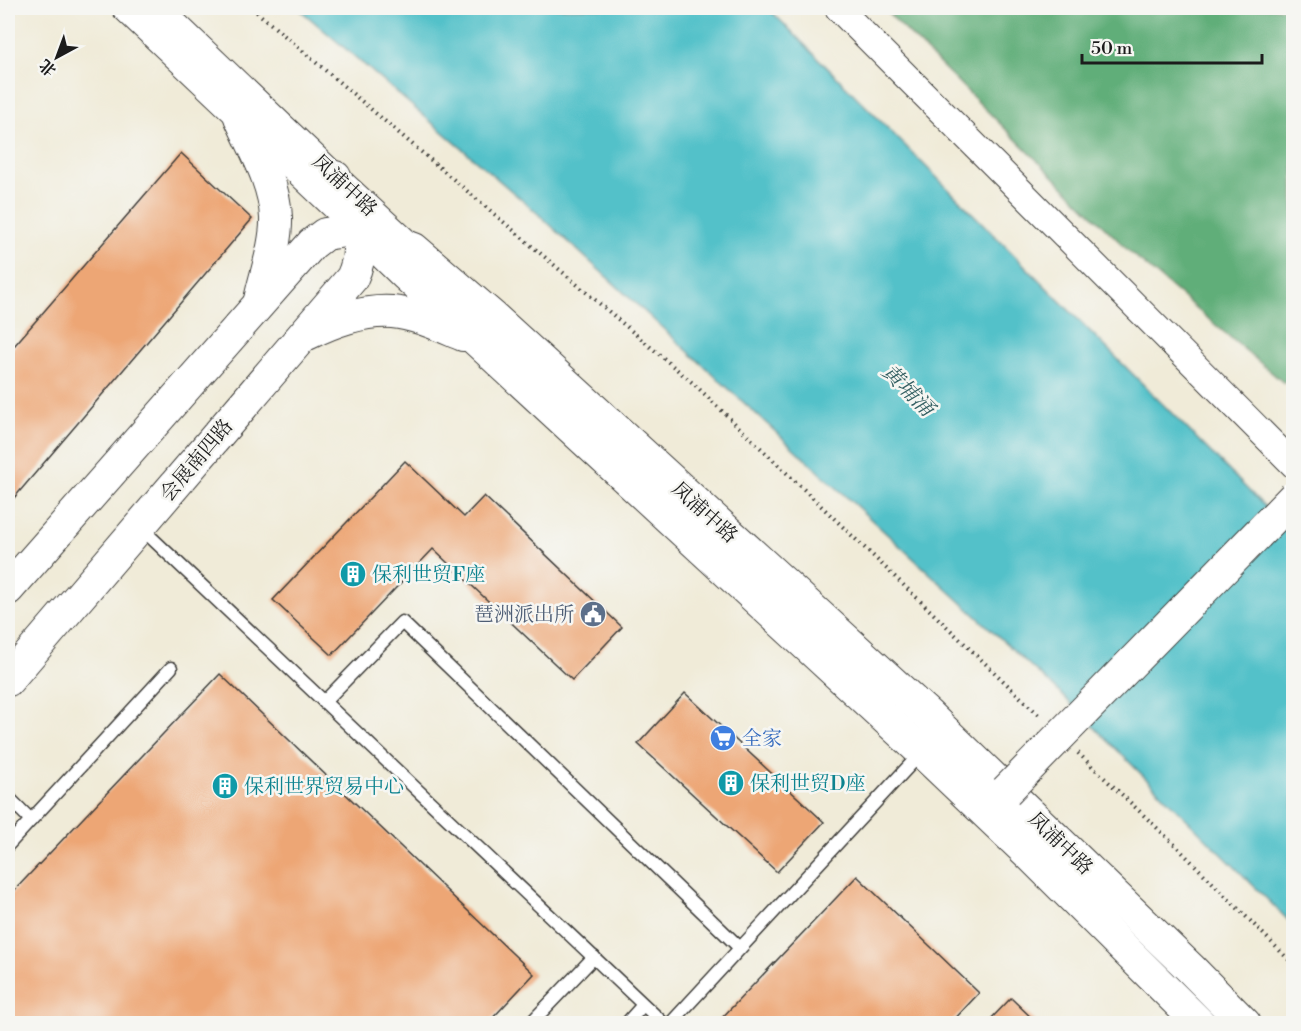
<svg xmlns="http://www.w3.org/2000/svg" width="1301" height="1031" font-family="'Libre Bodoni','Noto Serif SC',serif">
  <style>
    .forest { fill: #60ae79; stroke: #3e654a; stroke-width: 1.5 }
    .water { fill: #53c1c9; stroke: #386e72; stroke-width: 1.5 }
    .building { fill: #eda675 }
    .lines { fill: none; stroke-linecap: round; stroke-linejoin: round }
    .service-casing { stroke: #3c3b38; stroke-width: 15 }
    .minor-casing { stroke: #3c3b38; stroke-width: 28 }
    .tertiary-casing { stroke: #3c3b38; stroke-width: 34 }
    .path { stroke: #3c3b38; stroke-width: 4; stroke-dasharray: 1.5 4.5; stroke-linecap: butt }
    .service { stroke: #fff; stroke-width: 12 }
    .minor { stroke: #fff; stroke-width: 26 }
    .tertiary { stroke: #fff; stroke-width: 32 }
    .tertiary-bridge-casing { stroke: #3c3b38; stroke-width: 34; stroke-linecap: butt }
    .tertiary-bridge { stroke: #fff; stroke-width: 32 }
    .labels { text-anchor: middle; stroke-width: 5; stroke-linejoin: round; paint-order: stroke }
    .street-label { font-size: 20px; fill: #1c1c1c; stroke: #f6f6f2 }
    .culture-label { font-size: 20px; fill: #0d838f; stroke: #f6f6f2; text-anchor: start }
    .service-label { font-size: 20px; fill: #4e5e75; stroke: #f6f6f2; text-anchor: end }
    .shop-label { font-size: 20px; fill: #366cbe; stroke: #f6f6f2; text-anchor: start }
    .water-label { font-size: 21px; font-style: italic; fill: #325e61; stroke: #f6f6f2 }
  </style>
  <rect width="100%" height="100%" fill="#f6f6f2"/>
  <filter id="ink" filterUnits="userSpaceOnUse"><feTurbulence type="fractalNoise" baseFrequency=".0167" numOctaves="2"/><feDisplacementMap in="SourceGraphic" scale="12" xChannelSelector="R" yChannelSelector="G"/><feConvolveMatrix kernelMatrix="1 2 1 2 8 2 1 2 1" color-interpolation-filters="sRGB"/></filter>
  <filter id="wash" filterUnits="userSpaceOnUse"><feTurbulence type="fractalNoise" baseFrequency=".008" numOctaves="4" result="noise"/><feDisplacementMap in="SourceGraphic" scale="24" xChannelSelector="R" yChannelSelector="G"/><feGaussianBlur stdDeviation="1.35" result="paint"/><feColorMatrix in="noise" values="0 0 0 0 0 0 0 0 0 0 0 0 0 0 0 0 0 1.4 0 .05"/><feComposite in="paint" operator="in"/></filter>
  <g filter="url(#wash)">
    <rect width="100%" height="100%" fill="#f0ebd8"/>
    <path class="forest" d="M883,8H1293L1294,372L1284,383L1132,254Z"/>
    <path class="water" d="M298,8H768L1293,535V925L1059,692L536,212Z"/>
    <g id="blocks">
      <g class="building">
        <path d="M181,153L252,219L8,505V353Z"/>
        <path d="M405,461L464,517L484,496L622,627L572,680L433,549L332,655L273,600Z"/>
        <path d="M220,674L534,974L487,1024H8V897Z"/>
        <path d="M685,693L824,822L777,872L638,744Z"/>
        <path d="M857,876L979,993L950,1024H716Z"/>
        <path d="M1011,998L1038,1024H986Z"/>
      </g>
    </g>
  </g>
  <g filter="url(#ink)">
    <use href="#blocks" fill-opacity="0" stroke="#3c3b38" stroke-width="1.5"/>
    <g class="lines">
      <defs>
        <g id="service">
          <path d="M140,527L664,1024"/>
          <path d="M324,702L402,622L740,948"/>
          <path d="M8,797L31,820"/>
          <path d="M8,845L171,668"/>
          <path d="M530,1024L594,957"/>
          <path d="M626,1024L643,1005"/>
          <path d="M670,1024L921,753"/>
        </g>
        <g id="minor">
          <path d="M125,8L353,224"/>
          <path d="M158,8L335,177L408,244"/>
          <path d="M838,8L1294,465"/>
        </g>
        <g id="tertiary">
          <path d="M240,117C254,148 275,183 276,218C277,243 265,276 260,300"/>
          <path d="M366,236L406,275L922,752L1030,855L1200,1024"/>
          <path d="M307,334C333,321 362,310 392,312C416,314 441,326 463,335"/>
          <path d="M8,589L312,244L325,234L359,229L414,249L494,318L927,714L1190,968L1245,1024"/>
          <path d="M8,680L352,278C370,239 351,212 335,177"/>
        </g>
      </defs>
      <use href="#service" class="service-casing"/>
      <use href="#minor" class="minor-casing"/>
      <use href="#tertiary" class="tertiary-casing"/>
      <g class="path">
        <path d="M252,8L694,384L1041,717"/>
        <path d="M1078,753L1174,844L1294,965"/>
      </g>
      <use href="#service" class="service"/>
      <use href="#minor" class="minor"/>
      <use href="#tertiary" class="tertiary"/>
      <defs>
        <path id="tertiary-bridge" d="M1006,791L1294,497"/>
      </defs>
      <use href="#tertiary-bridge" class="tertiary-bridge-casing"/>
      <use href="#tertiary-bridge" class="tertiary-bridge"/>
    </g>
  </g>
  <defs>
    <symbol id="building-disc" viewBox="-11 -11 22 22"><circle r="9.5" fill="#0f9aa8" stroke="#f6f6f2"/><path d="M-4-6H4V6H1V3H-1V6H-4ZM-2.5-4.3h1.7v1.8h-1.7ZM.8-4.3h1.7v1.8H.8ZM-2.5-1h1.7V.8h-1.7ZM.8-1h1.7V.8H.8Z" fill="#fff"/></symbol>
    <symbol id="civic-disc" viewBox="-11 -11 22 22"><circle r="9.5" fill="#5c6f8a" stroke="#f6f6f2"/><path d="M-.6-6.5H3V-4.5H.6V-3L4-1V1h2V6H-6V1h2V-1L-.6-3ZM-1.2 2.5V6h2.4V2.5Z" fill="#fff"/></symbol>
    <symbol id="supermarket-disc" viewBox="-11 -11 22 22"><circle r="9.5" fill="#3f7fe0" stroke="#f6f6f2"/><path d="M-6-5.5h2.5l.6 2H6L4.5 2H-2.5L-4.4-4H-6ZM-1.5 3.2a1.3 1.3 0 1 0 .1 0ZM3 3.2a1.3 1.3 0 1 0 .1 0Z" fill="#fff"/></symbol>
  </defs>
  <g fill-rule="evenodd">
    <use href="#building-disc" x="338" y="559" width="30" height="30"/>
    <use href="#civic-disc" x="578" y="599" width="30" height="30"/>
    <use href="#supermarket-disc" x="708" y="723" width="30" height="30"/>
    <use href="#building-disc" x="716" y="768" width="30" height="30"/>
    <use href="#building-disc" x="210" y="771" width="30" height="30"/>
  </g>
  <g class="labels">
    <g class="street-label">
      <text transform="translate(345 185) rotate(43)" y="7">凤浦中路</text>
      <text transform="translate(196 460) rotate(-50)" y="7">会展南四路</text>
      <text transform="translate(705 512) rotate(42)" y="7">凤浦中路</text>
      <text transform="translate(1061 843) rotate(44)" y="7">凤浦中路</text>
    </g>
    <g class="culture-label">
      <text x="372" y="581">保利世贸F座</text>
      <text x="750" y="790">保利世贸D座</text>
      <text x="244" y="793">保利世界贸易中心</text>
    </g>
    <g class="service-label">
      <text x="574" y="621">琶洲派出所</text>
    </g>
    <g class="shop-label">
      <text x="742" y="745">全家</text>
    </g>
    <g class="water-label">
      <text transform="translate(908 390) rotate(45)" y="7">黄埔涌</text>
    </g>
  </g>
  <rect width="1301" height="1031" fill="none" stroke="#f6f6f2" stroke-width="30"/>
  <g transform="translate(57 57) rotate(221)" stroke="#f6f6f2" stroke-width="4.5" paint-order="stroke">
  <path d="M0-4.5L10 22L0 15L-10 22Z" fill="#1c1c1c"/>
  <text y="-9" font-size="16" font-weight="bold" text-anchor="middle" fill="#1c1c1c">北</text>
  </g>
  <path d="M1082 54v9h180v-9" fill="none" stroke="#1c1c1c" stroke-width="3"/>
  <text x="1091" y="54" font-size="18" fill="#1c1c1c" stroke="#f6f6f2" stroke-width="4.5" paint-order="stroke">50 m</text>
</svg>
